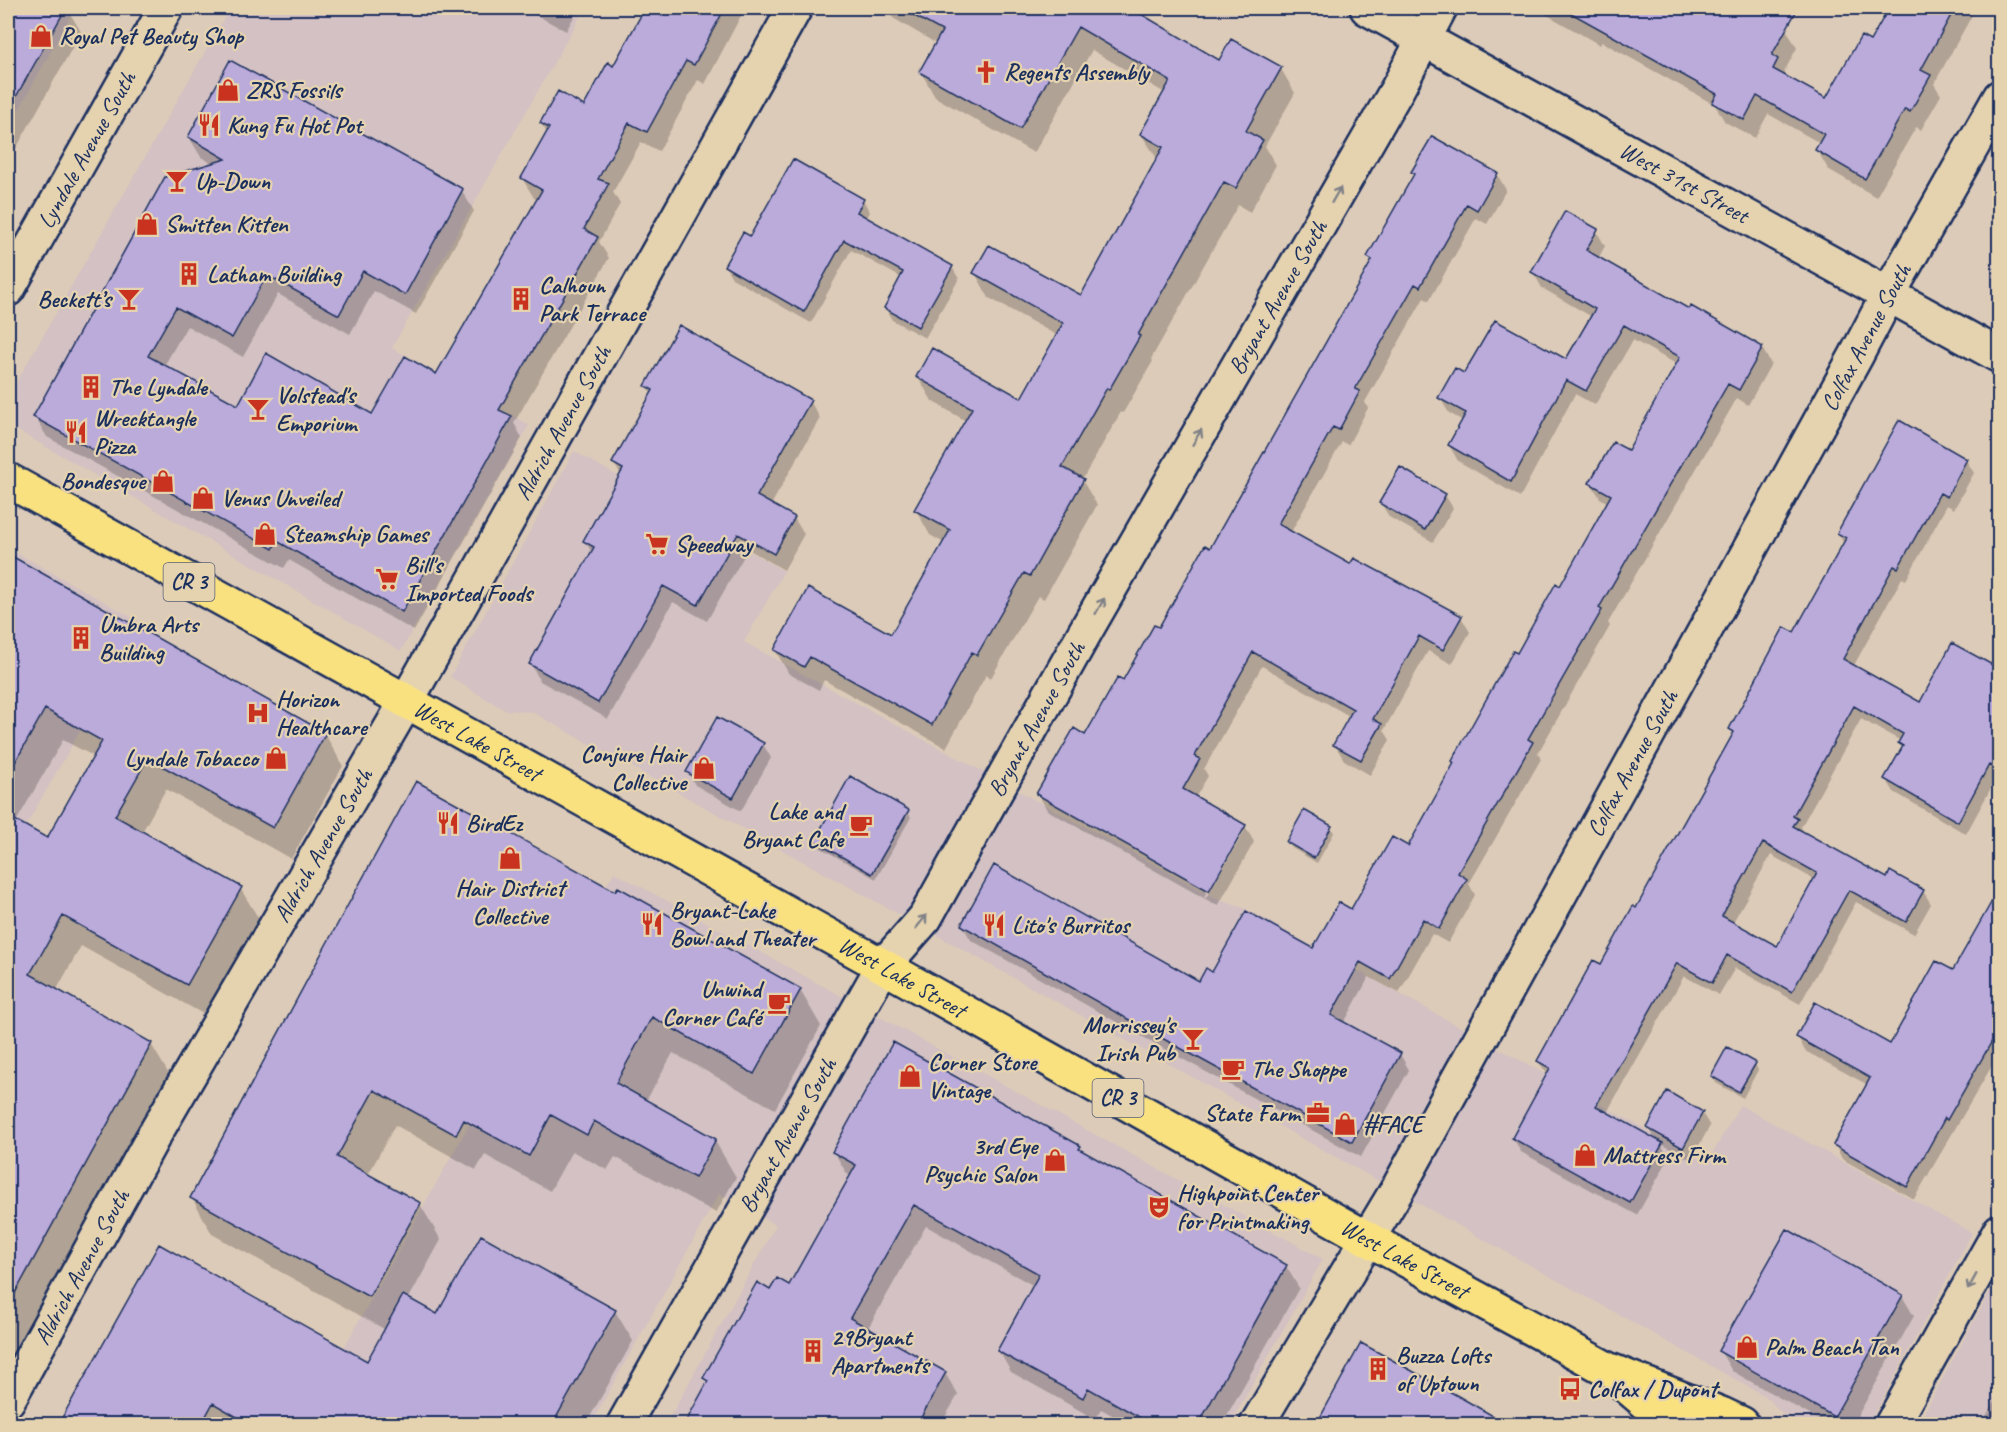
<svg xmlns="http://www.w3.org/2000/svg" width="2007" height="1432" viewBox="0 0 2007 1432" font-family="Caveat,sans-serif">
	<style>
		.built { fill: #d3c1c3 }
		.shadow { fill: #0003; fill-rule: evenodd }
		.building { fill: #bbabdb; stroke: #1b2f5e; stroke-width: 1.5; fill-rule: evenodd }
		.lines { fill: none; stroke-linecap: round; stroke-linejoin: round }
		.minor-casing { stroke: #1b2f5e; stroke-width: 38 }
		.tertiary-casing { stroke: #1b2f5e; stroke-width: 38 }
		.secondary-casing { stroke: #1b2f5e; stroke-width: 38 }
		.primary-casing { stroke: #1b2f5e; stroke-width: 38 }
		.minor { stroke: #e5d3b0; stroke-width: 33 }
		.tertiary { stroke: #e5d3b0; stroke-width: 33 }
		.secondary { stroke: #e5d3b0; stroke-width: 33 }
		.primary { stroke: #fae180; stroke-width: 33 }
		.oneway { stroke: #808187 }
		.labels { text-anchor: middle; dominant-baseline: central; stroke-width: 4.5; stroke-linejoin: round; paint-order: stroke }
		.shield { fill: #e5d3b0; stroke: #586077; stroke-width: 1.5 }
		.shield-label { font-size: 22px; font-weight: bold; fill: #1b2f5e }
		.poi-label { font-size: 24px; font-weight: bold; fill: #1b2f5e; stroke: #e5d3b0; text-anchor: start }
		.street-label { font-size: 24px; fill: #1b2f5e; stroke: #e5d3b0 }
	</style>
	<rect width="100%" height="100%" fill="#ddcbb9"/>
	<filter id="ink" filterUnits="userSpaceOnUse"><feTurbulence type="fractalNoise" baseFrequency=".0167" numOctaves="2"/><feDisplacementMap in="SourceGraphic" scale="12" xChannelSelector="R" yChannelSelector="G"/><feConvolveMatrix kernelMatrix="1 2 1 2 8 2 1 2 1" color-interpolation-filters="sRGB"/></filter>
	<g filter="url(#ink)">
		<!-- built -->
		<path class="built" d="M8 8H75L8 130Z
			M230 8H585L392 348 529 425 401 651 8 425V397Z
			M574 451 784 571 744 642 1220 900 1244 908 1707 1163 1740 1105 1972 1233 1869 1424H1800L1785 1416 1765 1396 960 948 532 712 505 710 450 677Z
			M8 548 142 623 8 857Z
			M614 872 1323 1259 1230 1424H666L776 1225 719 1194 591 1424H301L457 1146Z
			M1999 1275V1424H1918Z"/>
		<!-- shadow -->
		<path class="shadow" d="M8 8H67L81 32 12 156 8 153Z
			M523 8H579L566 31Z
			M647 8H745L705 84 698 80 659 151 641 142 613 192 620 204 599 242 609 258 514 423 522 438 414 631 289 560 284 568 47 437 35 417 213 164 201 157 189 137 462 191 474 211 416 314 374 291 350 334 278 294 243 357 187 326 164 366 239 407 373 416 437 376 538 200 534 198 522 178 547 133 541 123 585 108 614 68Z
			M886 8H1128L1220 62 1231 41 1281 69 1295 93 1265 146 1276 165 1250 212 1238 205 1151 359 1153 361 1123 413 1121 412 1082 480 1097 505 1044 599 1038 596 991 678 986 675 946 748 824 680 819 690 789 674 775 650 892 636 944 543 930 535 916 510 966 421 932 401 918 377 1021 400 1058 336 989 298 975 273 1081 297 1158 160 1141 134 1165 93 1092 50 1034 153 935 97 921 72 937 44 893 18Z
			M1535 8H1747L1786 29 1797 48 1784 72 1788 79 1826 100 1871 43 1891 8H1976L1934 84 1941 95 1921 130 1916 127 1876 197 1828 169 1817 150 1820 143 1768 114 1755 138 1725 122 1715 105 1602 42 1600 45Z
			M1497 174 1506 190 1487 224 1476 218 1429 301 1424 298 1365 402 1368 408 1348 445 1342 442 1291 532 1351 566 1461 617 1470 632 1452 664 1428 651 1384 730 1390 740 1370 775 1344 760 1335 745 1351 717 1262 666 1204 769 1208 776 1195 798 1245 826 1254 842 1218 906 1047 810 1038 794 1086 737 1159 629 1210 550 1372 262 1369 257ZM1240 832H1244L1206 898 1204 897Z
			M863 200 870 212 866 219 952 267 959 279 925 338 892 320 885 308 902 278 851 250 811 323 732 278 725 266 750 238Z
			M1596 230 1605 246 1598 259 1690 312 1691 308 1762 348 1771 364 1748 405 1737 398 1608 623 1610 626 1538 753 1541 759 1469 884 1475 895 1448 943 1432 934 1399 993 1369 977 1344 1023 1400 1054 1409 1070 1361 1157 1159 1046 971 940 962 925 1200 983 1213 974 1313 950 1352 911 1408 848 1517 655 1561 588 1608 503 1600 498 1591 483 1628 452 1678 365 1633 340 1595 405 1575 394 1520 497 1458 461 1449 445 1463 421 1449 413 1440 398 1465 375 1567 361 1592 317 1542 288 1533 272Z
			M647 386 810 401 820 418 771 505 794 518 804 534 784 570 748 549 707 621 673 602 608 719 540 681 531 664 592 553 585 541 621 476 614 463 652 395Z
			M1966 460 1974 473 1954 509 1947 505 1906 580 1902 578 1853 667 1920 704 2000 671V779L1997 777 1966 834 1894 792 1886 779 1903 748 1900 743 1901 741 1861 719 1801 827 1805 834 1887 880 1923 891 1931 904 1914 934 1856 902 1800 1004 1735 968 1719 995 1684 976 1606 1114 1657 1142 1649 1128 1702 1113 1710 1126 1691 1160 1661 1144 1669 1158 1637 1215 1521 1152 1513 1138 1548 1075 1538 1061 1637 910 1734 735 1731 729 1794 634 1844 544 1838 533ZM1771 855 1815 880 1777 948 1733 922Z
			M1445 495 1453 508 1433 542 1389 517 1381 503Z
			M8 556 325 734 343 766 291 859 166 789 142 832 240 888 259 919 205 1015 81 946 56 991 151 1044 170 1076 8 1370ZM63 740 95 757 48 840 16 822Z
			M2000 566V587L1994 577Z
			M763 744 771 758 741 811 695 785 688 772Z
			M907 811 911 817 876 879 819 847 815 841Z
			M1331 827 1334 833 1317 863 1292 848 1288 842Z
			M616 893 800 990 821 1026 775 1109 673 1053 646 1101 715 1141 736 1177 716 1213 615 1157 607 1170 572 1151 550 1191 485 1155 476 1170 395 1125 368 1175 420 1204 441 1240 408 1300 437 1316 615 1311 633 1341 586 1424H59L367 1364 386 1330 212 1234 192 1198Z
			M2000 910V1052L1914 1199 1842 1159 1835 1145 1868 1085 1805 1051 1798 1037 1891 1046 1954 972Z
			M894 1044 1080 1147 1083 1153 1286 1266 1299 1288 1222 1424H1128L1101 1409 1095 1419 1011 1372 999 1351 1034 1286 926 1226 867 1330 945 1373 958 1395 941 1424H686L708 1384 705 1378 771 1292 790 1287 851 1176 847 1174 834 1152Z
			M1755 1064 1758 1070 1743 1098 1716 1083 1713 1076Z
			M1902 1296 1914 1316 1853 1424H1826L1732 1371 1720 1351Z
			M2000 1393V1424H1981Z"/>
		<!-- building -->
		<path class="building" d="M8 8H66L8 111Z
			M645 8H725L694 65 686 61 647 132 629 123 598 179 609 183 584 229 598 237 499 410 512 416 402 612 277 541 273 549 33 417 165 177 226 159 188 137 230 60 463 189 405 295 363 271 339 315 267 275 232 338 176 307 148 356 238 405 266 353 372 414 405 356 436 374 542 190 521 178 549 128 540 123 558 91 584 106 608 62 613 66Z
			M900 8H1131L1219 60 1231 39 1282 67 1246 131 1263 140 1236 188 1224 182 1138 335 1140 336 1109 390 1107 388 1062 467 1084 479 1030 576 1024 573 977 655 972 652 932 725 810 657 804 667 774 650 808 588 891 634 950 530 914 510 972 408 916 377 932 348 1021 398 1063 323 973 273 989 245 1081 295 1163 147 1140 134 1170 81 1078 27 1020 129 919 72 942 31Z
			M1562 8H1798L1772 55 1778 59 1773 69 1826 98 1861 36 1870 41 1889 8H1955L1921 70 1931 75 1910 112 1905 109 1865 179 1815 150 1824 134 1757 96 1744 120 1712 103 1717 94Z
			M1432 136 1498 173 1477 210 1467 204 1420 287 1415 284 1355 389 1360 391 1339 430 1333 427 1278 524 1350 564 1354 558 1462 616 1443 650 1419 636 1373 719 1382 724 1361 760 1333 745 1353 709 1253 652 1195 756 1200 759 1183 789 1246 825 1209 891 1036 794 1074 728 1085 735 1118 677 1123 680 1154 625 1159 627 1205 545 1210 548 1372 260 1367 257 1414 174 1411 172Z
			M793 159 864 199 857 212 953 266 918 327 884 308 903 272 844 240 804 312 724 266 743 232 750 236Z
			M1565 211 1598 229 1586 250 1689 309 1691 306 1763 347 1739 390 1728 384 1599 608 1602 610 1528 739 1533 742 1458 873 1467 879 1439 929 1423 919 1390 979 1360 962 1331 1015 1401 1053 1352 1142 1149 1031 961 925 994 865 1199 981 1206 968 1212 972 1246 911 1313 948 1339 902 1351 909 1392 837 1408 846 1454 763 1452 761 1513 651 1517 653 1556 583 1560 586 1611 495 1589 483 1613 442 1628 450 1680 357 1624 325 1586 391 1566 380 1511 482 1448 445 1466 413 1438 398 1455 368 1464 373 1495 320 1566 359 1595 309 1531 272Z
			M679 325 811 400 757 496 795 517 774 554 738 534 698 605 663 586 598 703 529 664 594 547 583 541 623 469 612 463 653 390 645 386Z
			M1899 420 1967 459 1947 497 1940 493 1898 568 1894 566 1843 659 1920 702 1952 643 2000 669V771L1989 765 1958 822 1884 779 1903 746 1898 743 1903 734 1854 706 1793 816 1798 819 1793 826 1887 878 1890 871 1924 890 1906 922 1849 890 1792 992 1727 955 1712 983 1677 963 1596 1106 1663 1143 1630 1203 1512 1138 1550 1068 1537 1061 1593 960 1601 964 1633 906 1636 908 1734 732 1729 729 1784 627 1794 632 1846 538 1837 533ZM1763 843 1817 873 1777 946 1722 916Z
			M1400 467 1446 494 1425 530 1379 503Z
			M8 554 326 733 273 828 148 758 115 816 242 887 187 985 63 916 30 974 152 1043 8 1306V816L47 838 102 741 45 709 8 775Z
			M717 717 764 743 733 798 686 772Z
			M850 776 909 810 872 874 814 841Z
			M416 781 615 891 618 887 801 989 754 1074 652 1017 616 1083 716 1139 695 1178 594 1121 587 1135 551 1115 529 1156 464 1120 456 1135 374 1090 337 1157 421 1203 369 1297 190 1198 326 945Z
			M1304 810 1332 826 1314 858 1286 842Z
			M2000 887V1027L1947 1120 1945 1118 1907 1187 1833 1145 1870 1078 1796 1037 1815 1002 1890 1044 1936 961 1953 970Z
			M893 1042 1081 1146 1079 1149 1287 1265 1198 1425H1153L1088 1388 1083 1398 997 1351 1039 1274 914 1205 850 1318 946 1372 917 1425H684L708 1381 703 1378 757 1282 770 1290 777 1278 789 1285 856 1165 832 1152Z
			M1727 1047 1756 1063 1739 1092 1711 1076Z
			M1667 1091 1703 1112 1683 1148 1647 1128Z
			M1787 1229 1903 1295 1834 1417 1718 1351Z
			M481 1235 616 1310 552 1425H251L213 1403 201 1425H58L159 1244 367 1361 403 1295 437 1314Z
			M1361 1343 1458 1396 1509 1425H1316Z"/>
		<g class="lines">
			<!-- minor casing -->
			<g class="minor-casing">
				<g id="minor">
					<path id="s1" d="M8 1400 152 1139 406 702 795 8"/>
					<path id="s2" d="M624 1424 883 966 925 918 1089 625 1398 88 1440 8"/>
					<path id="s3" d="M1257 1424 1400 1185 1856 356 1888 295 2000 97"/>
				</g>
			</g>
			<!-- tertiary casing -->
			<g class="tertiary-casing">
				<g id="tertiary">
					<path id="s4" d="M1367 8 2000 356"/>
					<path d="M1892 1424 2000 1231"/>
				</g>
			</g>
			<!-- secondary casing -->
			<g class="secondary-casing">
				<g id="secondary">
					<path id="s5" d="M8 289 166 8"/>
				</g>
			</g>
			<!-- primary casing -->
			<g class="primary-casing">
				<g id="primary">
					<path id="s6" d="M8 480 883 966 1368 1239 1607 1369 1721 1414 1742 1424"/>
					<path d="M1624 1384 1671 1424"/>
				</g>
			</g>
			<!-- minor -->
			<use href="#minor" class="minor"/>
			<!-- tertiary -->
			<use href="#tertiary" class="tertiary"/>
			<!-- secondary -->
			<use href="#secondary" class="secondary"/>
			<!-- primary -->
			<use href="#primary" class="primary"/>
		</g>
		<!-- one-way arrows -->
		<defs><path id="oneway-shaft" d="M-6 0H5M1.5-3L5.5 0L1.5 3" fill="none" stroke-width="1.6" stroke-linecap="round" stroke-linejoin="round" transform="scale(1.5)"/></defs>
		<g class="oneway">
			<use href="#oneway-shaft" transform="translate(1336 195) rotate(-60)"/>
			<use href="#oneway-shaft" transform="translate(1197 437) rotate(-60)"/>
			<use href="#oneway-shaft" transform="translate(1100 606) rotate(-60)"/>
			<use href="#oneway-shaft" transform="translate(921 922) rotate(-51)"/>
			<use href="#oneway-shaft" transform="translate(1972 1282) rotate(119)"/>
		</g>
	</g>
	<!-- icons -->
	<defs>
		<g id="shop-bare" transform="scale(1.8)"><path d="M-5-2.5h2.3a2.7 3.5 0 0 1 5.4 0H5L5.5 6h-11ZM-1.5-2.5h3a1.5 2.3 0 0 0-3 0Z" fill="#c8321e" stroke="#e5d3b0" stroke-width="2.5" paint-order="stroke"/></g>
		<g id="church-bare" transform="scale(1.8)"><path d="M-1.2-6h2.4v3.5h3.3v2.4h-3.3V6h-2.4V-.1h-3.3v-2.4h3.3Z" fill="#c8321e" stroke="#e5d3b0" stroke-width="2.5" paint-order="stroke"/></g>
		<g id="restaurant-bare" transform="scale(1.8)"><path d="M-5-6h1v4h1v-4h1v4h1v-4h1v5L-1.5 .5V6h-2V.5L-5-1ZM5-6V6H3V1.5H1.5Q1.5-4 5-6Z" fill="#c8321e" stroke="#e5d3b0" stroke-width="2.5" paint-order="stroke"/></g>
		<g id="bar-bare" transform="scale(1.8)"><path d="M-6-5H6L.8 .8V4.5H3.5V6h-7V4.5H-.8V.8Z" fill="#c8321e" stroke="#e5d3b0" stroke-width="2.5" paint-order="stroke"/></g>
		<g id="building-bare" transform="scale(1.8)"><path d="M-4-6H4V6H1V3H-1V6H-4ZM-2.5-4.3h1.7v1.8h-1.7ZM.8-4.3h1.7v1.8H.8ZM-2.5-1h1.7V.8h-1.7ZM.8-1h1.7V.8H.8Z" fill="#c8321e" stroke="#e5d3b0" stroke-width="2.5" paint-order="stroke"/></g>
		<g id="supermarket-bare" transform="scale(1.8)"><path d="M-6-5.5h2.5l.6 2H6L4.5 2H-2.5L-4.4-4H-6ZM-1.5 3.2a1.3 1.3 0 1 0 .1 0ZM3 3.2a1.3 1.3 0 1 0 .1 0Z" fill="#c8321e" stroke="#e5d3b0" stroke-width="2.5" paint-order="stroke"/></g>
		<g id="hospital-bare" transform="scale(1.8)"><path d="M-5-5h3v3.5h4V-5h3V5h-3V1.5h-4V5h-3Z" fill="#c8321e" stroke="#e5d3b0" stroke-width="2.5" paint-order="stroke"/></g>
		<g id="cafe-bare" transform="scale(1.8)"><path d="M-5.5-4.5H6V0H3Q3 3.5 0 3.5H-2.5Q-5.5 3.5-5.5 0ZM3-3.2v2h1.7v-2ZM-6 4.5H4V6H-6Z" fill="#c8321e" stroke="#e5d3b0" stroke-width="2.5" paint-order="stroke"/></g>
		<g id="office-bare" transform="scale(1.8)"><path d="M-6-3h4V-5.5h4V-3h4V5H-6ZM-1-4.5V-3h2v-1.5ZM-6 0V1H6V0Z" fill="#c8321e" stroke="#e5d3b0" stroke-width="2.5" paint-order="stroke"/></g>
		<g id="theatre-bare" transform="scale(1.8)"><path d="M-5-5.5Q0-4 5-5.5V0Q5 5 0 6Q-5 5-5 0ZM-3.3-2.5H-1v1.5H-3.3ZM1-2.5H3.3v1.5H1ZM-2.8 1Q0 5.5 2.8 1Z" fill="#c8321e" stroke="#e5d3b0" stroke-width="2.5" paint-order="stroke"/></g>
		<g id="bus-bare" transform="scale(1.8)"><path d="M-5-6H5V4H4V6H2V4H-2V6H-4V4H-5ZM-3.5-4V0h7V-4ZM-3.5 1.2v1.5H-2V1.2ZM2 1.2v1.5H3.5V1.2Z" fill="#c8321e" stroke="#e5d3b0" stroke-width="2.5" paint-order="stroke"/></g>
	</defs>
	<g fill-rule="evenodd">
		<use href="#shop-bare" x="41" y="36"/>
		<use href="#church-bare" x="986" y="72"/>
		<use href="#shop-bare" x="228" y="90"/>
		<use href="#restaurant-bare" x="209" y="125"/>
		<use href="#bar-bare" x="177" y="181"/>
		<use href="#shop-bare" x="147" y="224"/>
		<use href="#building-bare" x="189" y="274"/>
		<use href="#bar-bare" x="129" y="299"/>
		<use href="#building-bare" x="521" y="299"/>
		<use href="#building-bare" x="91" y="387"/>
		<use href="#bar-bare" x="258" y="409"/>
		<use href="#restaurant-bare" x="76" y="432"/>
		<use href="#shop-bare" x="163" y="481"/>
		<use href="#shop-bare" x="203" y="498"/>
		<use href="#shop-bare" x="265" y="534"/>
		<use href="#supermarket-bare" x="657" y="544"/>
		<use href="#supermarket-bare" x="387" y="579"/>
		<use href="#building-bare" x="81" y="638"/>
		<use href="#hospital-bare" x="258" y="713"/>
		<use href="#shop-bare" x="276" y="758"/>
		<use href="#shop-bare" x="704" y="768"/>
		<use href="#restaurant-bare" x="448" y="823"/>
		<use href="#cafe-bare" x="861" y="825"/>
		<use href="#shop-bare" x="510" y="858"/>
		<use href="#restaurant-bare" x="652" y="924"/>
		<use href="#restaurant-bare" x="994" y="925"/>
		<use href="#cafe-bare" x="779" y="1003"/>
		<use href="#bar-bare" x="1193" y="1039"/>
		<use href="#cafe-bare" x="1233" y="1069"/>
		<use href="#shop-bare" x="910" y="1076"/>
		<use href="#office-bare" x="1318" y="1113"/>
		<use href="#shop-bare" x="1345" y="1124"/>
		<use href="#shop-bare" x="1585" y="1155"/>
		<use href="#shop-bare" x="1055" y="1160"/>
		<use href="#theatre-bare" x="1159" y="1207"/>
		<use href="#shop-bare" x="1747" y="1347"/>
		<use href="#building-bare" x="813" y="1351"/>
		<use href="#building-bare" x="1378" y="1369"/>
		<use href="#bus-bare" x="1570" y="1389"/>
	</g>
	<g class="labels">
		<!-- shield labels -->
		<g class="shield">
			<rect x="163.5" y="563" width="51" height="38" rx="4.5"/>
			<rect x="1092.5" y="1079" width="51" height="38" rx="4.5"/>
		</g>
		<g class="shield-label">
			<text x="189" y="582">CR 3</text>
			<text x="1118" y="1098">CR 3</text>
		</g>
		<!-- poi labels -->
		<g class="poi-label">
			<text x="59" y="36">Royal Pet Beauty Shop</text>
			<text x="1004" y="72">Regents Assembly</text>
			<text x="246" y="90">ZRS Fossils</text>
			<text x="227" y="125">Kung Fu Hot Pot</text>
			<text x="195" y="181">Up-Down</text>
			<text x="165" y="224">Smitten Kitten</text>
			<text x="207" y="274">Latham Building</text>
			<text x="539" y="285">Calhoun<tspan x="539" dy="28">Park Terrace</tspan></text>
			<text x="111" y="299" text-anchor="end">Beckett’s</text>
			<text x="109" y="387">The Lyndale</text>
			<text x="276" y="395">Volstead's<tspan x="276" dy="28">Emporium</tspan></text>
			<text x="94" y="418">Wrecktangle<tspan x="94" dy="28">Pizza</tspan></text>
			<text x="145" y="481" text-anchor="end">Bondesque</text>
			<text x="221" y="498">Venus Unveiled</text>
			<text x="283" y="534">Steamship Games</text>
			<text x="675" y="544">Speedway</text>
			<text x="405" y="565">Bill's<tspan x="405" dy="28">Imported Foods</tspan></text>
			<text x="99" y="624">Umbra Arts<tspan x="99" dy="28">Building</tspan></text>
			<text x="276" y="699">Horizon<tspan x="276" dy="28">Healthcare</tspan></text>
			<text x="686" y="754" text-anchor="end">Conjure Hair<tspan x="686" dy="28">Collective</tspan></text>
			<text x="258" y="758" text-anchor="end">Lyndale Tobacco</text>
			<text x="843" y="811" text-anchor="end">Lake and<tspan x="843" dy="28">Bryant Cafe</tspan></text>
			<text x="466" y="823">BirdEz</text>
			<text x="510" y="888" text-anchor="middle">Hair District<tspan x="510" dy="28">Collective</tspan></text>
			<text x="670" y="910">Bryant-Lake<tspan x="670" dy="28">Bowl and Theater</tspan></text>
			<text x="1012" y="925">Lito's Burritos</text>
			<text x="761" y="989" text-anchor="end">Unwind<tspan x="761" dy="28">Corner Café</tspan></text>
			<text x="1175" y="1025" text-anchor="end">Morrissey's<tspan x="1175" dy="28">Irish Pub</tspan></text>
			<text x="928" y="1062">Corner Store<tspan x="928" dy="28">Vintage</tspan></text>
			<text x="1251" y="1069">The Shoppe</text>
			<text x="1300" y="1113" text-anchor="end">State Farm</text>
			<text x="1363" y="1124">#FACE</text>
			<text x="1037" y="1146" text-anchor="end">3rd Eye<tspan x="1037" dy="28">Psychic Salon</tspan></text>
			<text x="1603" y="1155">Mattress Firm</text>
			<text x="1177" y="1193">Highpoint Center<tspan x="1177" dy="28">for Printmaking</tspan></text>
			<text x="831" y="1337">29Bryant<tspan x="831" dy="28">Apartments</tspan></text>
			<text x="1765" y="1347">Palm Beach Tan</text>
			<text x="1396" y="1355">Buzza Lofts<tspan x="1396" dy="28">of Uptown</tspan></text>
			<text x="1588" y="1389">Colfax / Dupont</text>
		</g>
		<!-- street labels -->
		<g class="street-label">
			<text stroke="none"><textPath href="#s5" startOffset="160">Lyndale Avenue South</textPath></text>
			<text stroke="none"><textPath href="#s4" startOffset="362">West 31st Street</textPath></text>
			<text stroke="none"><textPath href="#s2" startOffset="1304">Bryant Avenue South</textPath></text>
			<text stroke="none"><textPath href="#s3" startOffset="1246">Colfax Avenue South</textPath></text>
			<text stroke="none"><textPath href="#s1" startOffset="1124">Aldrich Avenue South</textPath></text>
			<text stroke="none"><textPath href="#s2" startOffset="818">Bryant Avenue South</textPath></text>
			<text stroke="none"><textPath href="#s6" startOffset="537">West Lake Street</textPath></text>
			<text stroke="none"><textPath href="#s3" startOffset="760">Colfax Avenue South</textPath></text>
			<text stroke="none"><textPath href="#s1" startOffset="638">Aldrich Avenue South</textPath></text>
			<text stroke="none"><textPath href="#s6" startOffset="1023">West Lake Street</textPath></text>
			<text stroke="none"><textPath href="#s2" startOffset="332">Bryant Avenue South</textPath></text>
			<text stroke="none"><textPath href="#s6" startOffset="1599">West Lake Street</textPath></text>
			<text stroke="none"><textPath href="#s1" startOffset="152">Aldrich Avenue South</textPath></text>
		</g>
	</g>
	<!-- margin -->
	<rect width="2007" height="1432" fill="none" stroke="#e5d3b0" stroke-width="30"/>
	<rect x="15" y="15" width="1977" height="1402" fill="none" stroke="#1b2f5e" stroke-width="2" filter="url(#ink)"/>
</svg>
